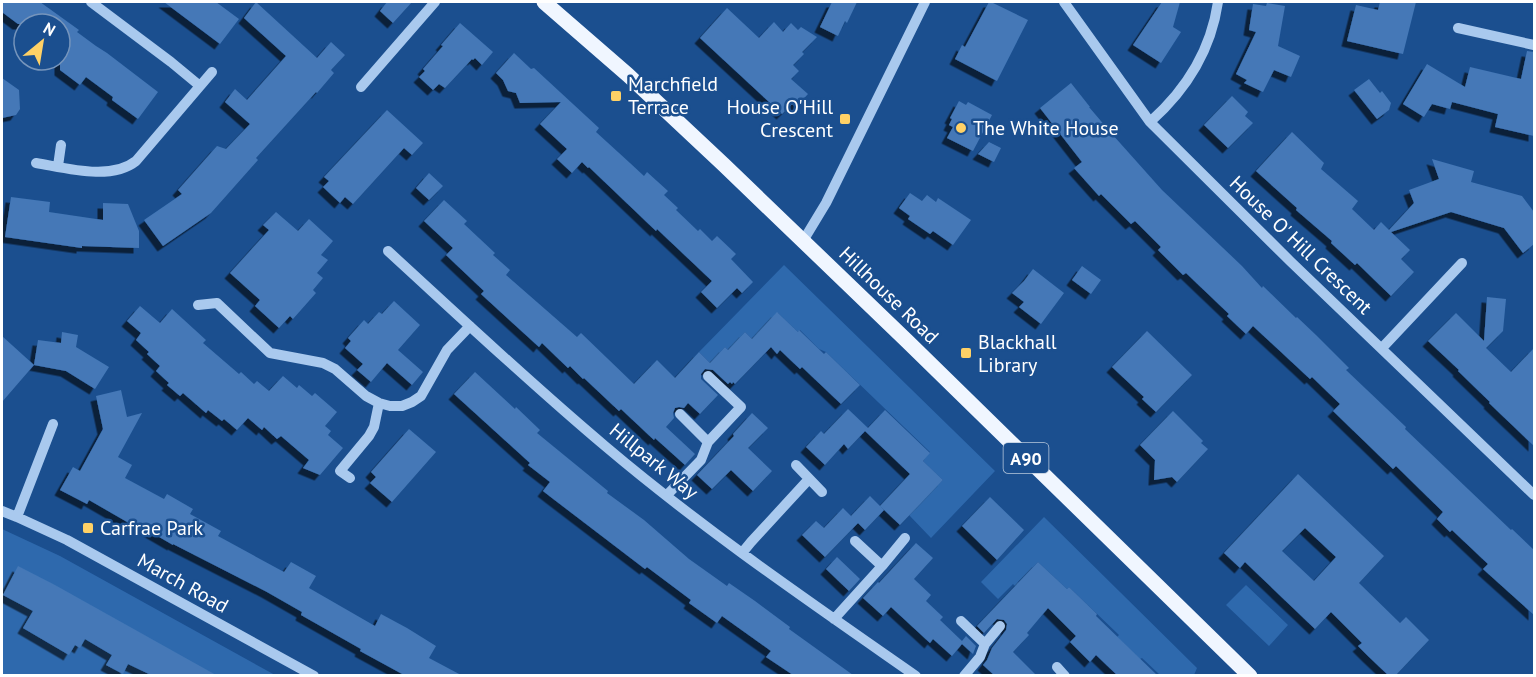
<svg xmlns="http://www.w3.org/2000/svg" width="1536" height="677" viewBox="0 0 1536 677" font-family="'PT Sans',sans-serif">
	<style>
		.green { fill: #2e69ad }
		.building { fill: #4478b7; fill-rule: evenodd; filter: url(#shadow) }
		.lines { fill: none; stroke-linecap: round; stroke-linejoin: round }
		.minor { stroke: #a9c9ee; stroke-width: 10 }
		.major { stroke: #f0f6ff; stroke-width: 15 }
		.poi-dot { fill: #ffd166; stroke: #1b4f8f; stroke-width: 2 }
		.labels { text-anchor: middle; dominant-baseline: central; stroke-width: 5; stroke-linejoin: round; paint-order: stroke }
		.shield { fill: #1b4f8f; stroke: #bbcadd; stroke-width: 1.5 }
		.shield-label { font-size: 18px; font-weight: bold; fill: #fff }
		.poi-label { font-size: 20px; fill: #fff; stroke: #1b4f8f; text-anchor: start }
		.street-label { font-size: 20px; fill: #fff; stroke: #1b4f8f }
	</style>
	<defs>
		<filter id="shadow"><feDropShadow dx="-5.5" dy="5.5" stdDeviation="0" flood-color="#0009"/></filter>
	</defs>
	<rect width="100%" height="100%" fill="#1b4f8f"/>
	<!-- green -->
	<path class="green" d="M784 265 995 471 931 538 909 515 943 480 923 461 930 452 826 352 819 349 800 330 798 332 778 313 752 339 745 332 728 350 725 347 710 363 699 352Z
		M1044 517 1197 668 1194 675H1160L1142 658 1140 659 1117 637 1119 635 1069 587 1067 589 1038 562 1018 582 1019 584 1016 587 1013 584 998 599 981 582Z
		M2 529 60 556 275 675H2Z
		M1246 585 1288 625 1269 646 1226 605Z"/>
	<!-- building -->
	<path class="building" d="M2 2H40L79 30 77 32 96 46 107 53 158 92 138 119 112 100 113 97 86 77 80 85 60 70V24H18L2 12Z
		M164 2H216L239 19 220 44Z
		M256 2 317 58 331 42 345 55 331 70 334 73 317 93 316 92 256 158 258 160 211 213 163 246 144 220 182 194 178 190 217 146 226 149 250 124 225 102 235 89 247 100 286 56 244 18Z
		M387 2H412L393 23 380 11Z
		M832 2H857L847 23 845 21 838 36 820 27Z
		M989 2H991L1028 20 997 81 955 59 962 45 965 47Z
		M1162 2H1180L1173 27 1181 32 1161 63 1133 45Z
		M1380 2H1416L1403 54 1347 41 1356 5 1378 10Z
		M1267 3 1285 6 1278 46 1300 56 1291 77 1274 70 1263 92 1244 83 1247 80 1236 74 1256 32 1249 30 1253 4 1266 6Z
		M727 8 759 38 774 22 783 32 791 23 798 30 801 27 817 37 802 52 804 54 793 65 799 71 791 79 808 94 796 107 792 104 782 114 700 38Z
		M460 23 493 52 482 65 475 58 473 60 472 59 445 88 439 84 433 90 419 77 425 71 423 69 443 46 441 45Z
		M1527 51 1534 52V136L1495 127 1498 114 1452 102 1450 109 1432 104 1424 117 1403 104 1427 64 1465 87 1470 67 1521 79Z
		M514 53 531 69 534 68 599 128 596 132 630 163 644 176 647 172 668 191 664 195 678 208 676 210 698 231 700 229 712 241 717 236 736 254 731 259 753 282 742 293 737 288 717 308 701 292 712 281 657 229 656 231 589 167 588 168 582 162 572 173 557 159 567 149 540 124 561 102 520 103 516 93 508 91 503 80 496 73Z
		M2 78 19 90 20 109 16 115 2 118Z
		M1369 79 1380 93 1382 91 1391 103 1389 110 1377 119 1354 90Z
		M1071 83 1090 107H1089L1112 134 1162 190 1242 266 1262 288 1263 286 1296 318 1297 317 1316 335 1349 368 1346 370 1406 427 1405 429 1511 530 1512 529 1534 550V615L1483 569 1488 564 1452 530 1450 532 1437 519 1443 512 1396 466 1393 469 1333 411 1340 404 1312 377 1310 379 1253 326 1246 334 1227 316 1229 314 1186 273 1183 275 1158 250 1161 247 1135 221 1131 224 1101 194 1099 196 1074 168 1082 162 1040 108Z
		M1232 96 1248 112 1245 116 1253 123 1228 148 1204 125Z
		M959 101 966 105 968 102 992 115 973 151 947 138 953 127 949 125 952 119 950 118Z
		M387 110 423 143 412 155 404 148 353 204 345 197 340 203 323 187 329 181 324 177Z
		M1292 132 1324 163 1321 169 1358 201 1352 209 1374 230 1381 222 1389 230 1414 203 1409 190 1439 179 1432 159 1474 171 1471 182 1522 196 1534 212V244L1523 253 1504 228 1451 212 1391 232 1410 250 1401 259 1414 272 1391 296 1357 263 1355 265 1331 243 1332 241 1296 210 1297 208 1256 171Z
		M989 142 1001 148 994 162 978 154Z
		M429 173 443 186 429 200 416 188Z
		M910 193 922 201 927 195 936 202 938 198 971 220 953 245 933 231 930 234 908 219 910 216 899 208Z
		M11 197 50 202 49 212 103 220V203L128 204 139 231V248L82 246V248L5 237Z
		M444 200 467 221 464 224 495 253 493 255 510 270 506 275 577 337 581 333 634 384 657 360 675 378 699 352 710 363 725 347 728 350 745 332 752 339 777 312 798 332 799 330 824 354 826 352 860 385 841 404 802 367 800 369 780 350 777 354 771 347 735 384 733 382 732 384 730 382 728 384 713 370 705 369 701 374V379L718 395 700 414 688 403 684 408 679 407 675 408 673 413 674 418 666 427 695 454 685 465 655 438 654 440 621 409 619 411 584 378 583 379 570 366 568 368 542 343 539 347 481 294 484 291 446 255 453 248 424 221Z
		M276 212 298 231 309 219 333 241 321 255 328 260 317 273 323 278 313 290 316 293 293 319 290 316 279 328 255 306 260 300 230 273 269 230 263 225Z
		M1082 266 1101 280 1091 294 1072 280Z
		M1033 269 1064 293 1041 324 1019 307 1024 302 1012 293 1024 281Z
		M1487 297 1506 299 1503 331 1486 348 1511 372 1534 348V446L1489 403 1490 402 1458 371 1459 370 1428 341 1456 313 1484 341Z
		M394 301 420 325 398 350 423 372 412 385 387 363 371 382 357 370 363 364 345 348 351 341 348 338 364 320 368 324 379 312 382 314Z
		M140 306 160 323 172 309 206 340 203 343 239 374 241 372 254 384 257 381 269 391 283 376 297 388 299 385 312 396 315 393 337 412 325 426 331 431 328 435 343 448 320 475 303 468 309 460 281 436 277 439 264 427 262 430 248 418 237 430 224 419 222 421 208 410 206 413 183 393 180 396 167 385 169 383 156 371 160 366 147 354 149 352 136 340 141 333 127 321Z
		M1147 331 1192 375 1156 412 1142 399 1144 397 1112 367Z
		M62 332 78 335 76 347 109 367 95 389 66 371 34 365 2 402V336L34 365 38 340 61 343Z
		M475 372 515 409 516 407 540 430 537 433 608 491 607 493 644 520 689 559 727 586 729 583 755 601 790 627 789 629 853 675H793L766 657 771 651 722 616 717 623 689 603 691 600 647 567 645 569 552 498 543 491 550 482 528 465 530 463 454 394Z
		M121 390 127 417 142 413 118 457 132 465 125 478 164 499 167 494 193 509 190 514 221 531 218 536 284 572 291 562 316 576 309 588 375 626 381 614 407 628 436 646 429 658 461 675H404L360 651 361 649 301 615 302 612 267 592 173 544V545L142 527 141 530 89 500 87 504 60 490 73 467 80 471 103 429 96 396Z
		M848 409 868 428 885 410 930 453 923 461 943 480 900 525 880 506 910 474 865 431 848 449 844 444 825 465 806 447 821 431 824 434Z
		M1173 411 1203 441 1201 443 1208 449 1177 482 1172 477 1154 480 1155 460 1140 445Z
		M752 413 768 428 748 448 772 471 753 491 731 470 712 489 697 475 734 436 733 434Z
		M409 429 436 452 392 502 370 483 376 477 371 472Z
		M1298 474 1384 556 1359 583 1400 623 1406 617 1429 640 1396 675H1388L1369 657 1358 646 1362 643 1331 612 1315 629 1245 562 1240 568 1224 553ZM1305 528 1336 557 1314 581 1282 551Z
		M870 496 884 510 865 530 851 516Z
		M990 497 1024 530 997 560 962 526Z
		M843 508 858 523 825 557 802 535 816 521 824 528Z
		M916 543 933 558 914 579 931 595 926 601 943 617 940 620 962 641 966 636 976 646 973 654 962 644 952 656 933 639 930 643 891 607 883 616 863 598 878 582 879 583Z
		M837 557 860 579 849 591 826 569Z
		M1038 562 1067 589 1069 587 1097 614 1096 616 1157 675H1117L1096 655 1090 662 1070 642 1076 636 1048 608 1027 633 1029 635 1013 652 1036 675H994L983 665 987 660 992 648 1006 630 1007 624 1004 620 997 619 984 633 977 626Z
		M18 566 55 585 216 675H151L128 664 123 674 106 665 112 655 85 639 80 648 75 645 69 655 23 628 33 611 3 595Z"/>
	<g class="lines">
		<!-- minor -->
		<path class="minor" d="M91 2 171 62 200 86
			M1064 2 1150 122 1290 261 1534 495
			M1458 28 1534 45
			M361 87 435 2
			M1150 122C1186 90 1211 50 1218 2
			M36 163C66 168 111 181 136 161L212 72
			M58 166 61 145
			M803 241 826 203 925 2
			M388 251C459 316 530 383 605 446 703 529 810 602 916 676
			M198 305 217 303 270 353 323 363 335 369 366 396 379 403 390 406H402L412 402 421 396 447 350 470 326
			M1382 348 1462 263
			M680 414 708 442
			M796 465 822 492
			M350 478 340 471 369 436 374 427 379 403
			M667 495 701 460 708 442 741 407 708 376
			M2 511 17 517 67 540 314 676
			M17 517 53 424
			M742 553 751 542 809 479
			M882 566 905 538
			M834 619 882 566 855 541
			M961 621 985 644
			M1057 667 1065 676
			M964 676 980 657 985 644 1000 626"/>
		<!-- major -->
		<path class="major" d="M544 2 628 75 724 165 907 341 1250 676"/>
	</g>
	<!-- markers -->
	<g class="poi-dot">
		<rect x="610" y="90" width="12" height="12" rx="3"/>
		<rect x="839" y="113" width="12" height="12" rx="3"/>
		<circle cx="961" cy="128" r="6"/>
		<rect x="960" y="347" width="12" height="12" rx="3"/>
		<rect x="82" y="522" width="12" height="12" rx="3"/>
	</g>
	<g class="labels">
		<!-- shield labels -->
		<rect class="shield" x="1003.5" y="443" width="45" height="30" rx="4.5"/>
		<g class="shield-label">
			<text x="1026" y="458">A90</text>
		</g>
		<!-- poi labels -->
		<g class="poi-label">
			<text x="628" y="84">Marchfield<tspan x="628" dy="23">Terrace</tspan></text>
			<text x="833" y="107" text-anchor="end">House O'Hill<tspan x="833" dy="23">Crescent</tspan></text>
			<text x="973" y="128">The White House</text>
			<text x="978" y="342">Blackhall<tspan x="978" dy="23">Library</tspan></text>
			<text x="100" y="528">Carfrae Park</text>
		</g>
		<!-- street labels -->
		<g class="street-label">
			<text transform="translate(1301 245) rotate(44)">House O' Hill Crescent</text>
			<text transform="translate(889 295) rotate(44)">Hillhouse Road</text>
			<text transform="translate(654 461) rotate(39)">Hillpark Way</text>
			<text transform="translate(183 583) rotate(29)">March Road</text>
		</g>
	</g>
	<!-- border -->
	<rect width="1536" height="677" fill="none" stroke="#ffffff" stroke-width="6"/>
	<!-- north arrow -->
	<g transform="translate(42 42) rotate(30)"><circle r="28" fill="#1b4f8f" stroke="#7695bc" stroke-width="1.5"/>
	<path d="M0-4.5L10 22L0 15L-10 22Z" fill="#ffd166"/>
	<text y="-9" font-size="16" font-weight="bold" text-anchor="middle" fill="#ffffff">N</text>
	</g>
</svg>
